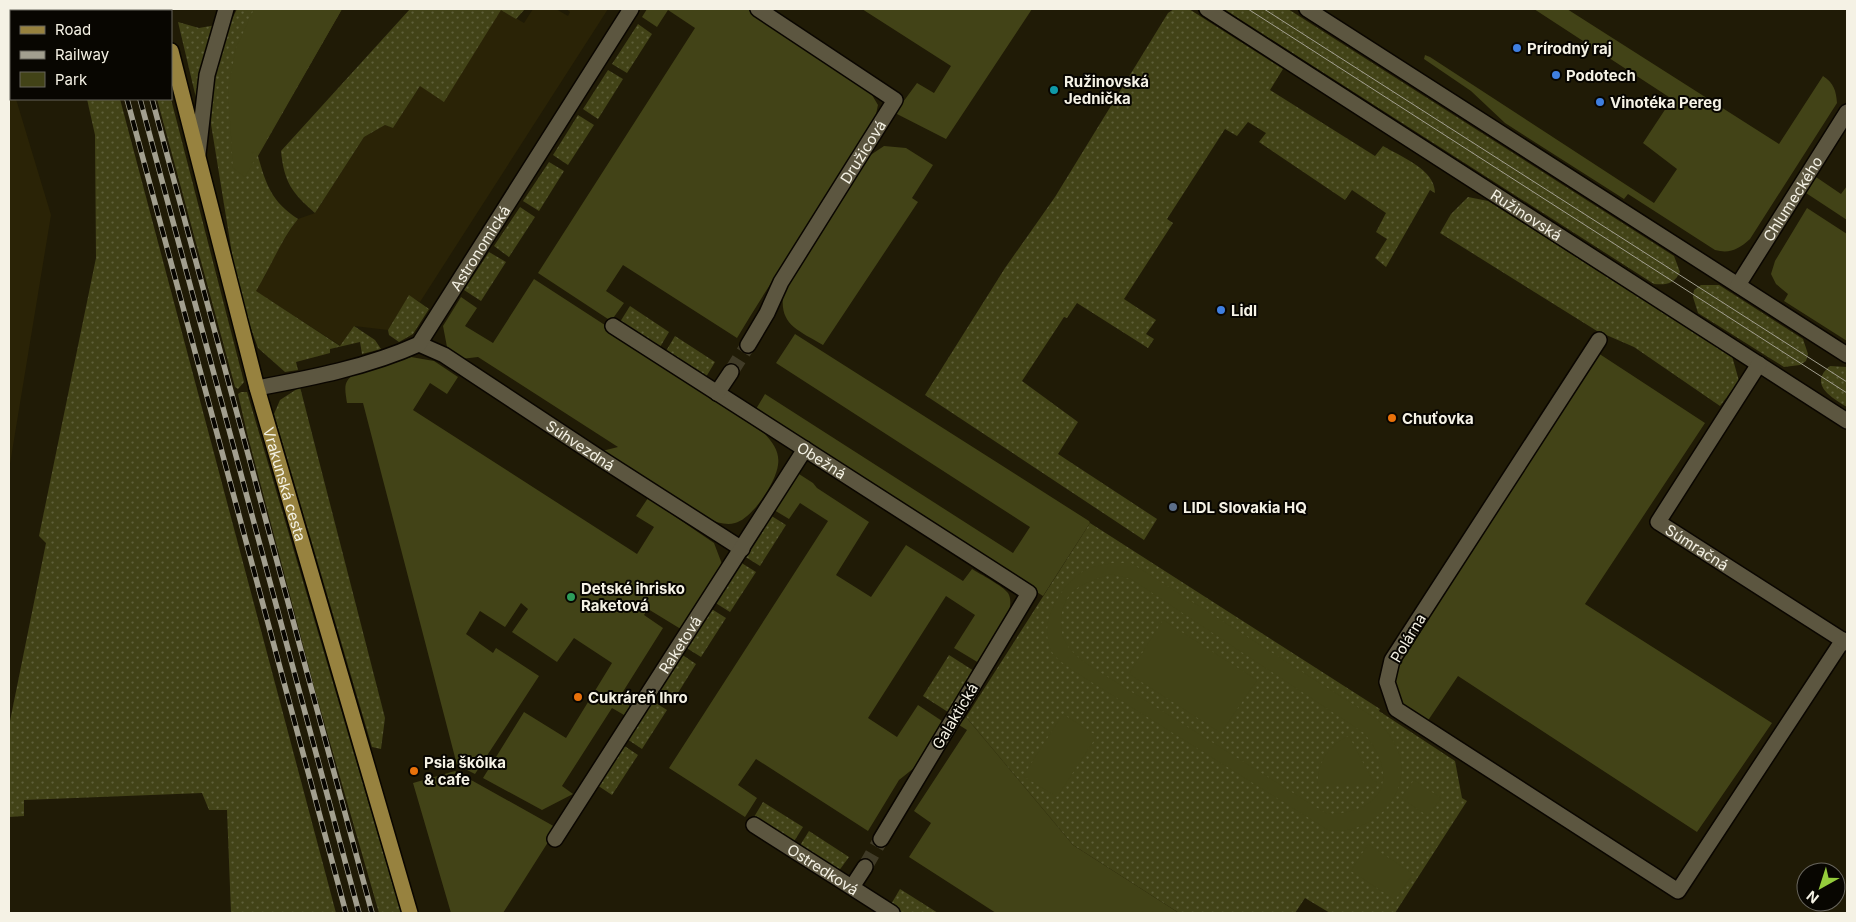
<svg xmlns="http://www.w3.org/2000/svg" width="1856" height="922" viewBox="0 0 1856 922" font-family="Inter,sans-serif">
	<style>
		.built { fill: #2a2306 }
		.grass { fill: url(#grass-dots) }
		.green { fill: #424317; fill-rule: evenodd }
		.lines { fill: none; stroke-linecap: round; stroke-linejoin: round }
		.minor-tunnel { stroke: #403b27; stroke-width: 15; stroke-dasharray: 15 8; stroke-linecap: butt }
		.minor-casing { stroke: #0a0600; stroke-width: 18 }
		.major-casing { stroke: #0a0600; stroke-width: 18 }
		.minor { stroke: #5c5640; stroke-width: 15 }
		.major { stroke: #97823f; stroke-width: 15 }
		.tram { stroke: #a29f8f; stroke-width: 1 }
		.rail-casing { stroke: #a29f8f; stroke-width: 5.5 }
		.rail { stroke: #080601; stroke-width: 4; stroke-dasharray: 11; stroke-linecap: butt }
		.shop-dot { fill: #3f7fe0; stroke: #080601; stroke-width: 2 }
		.culture-dot { fill: #0f9aa8; stroke: #080601; stroke-width: 2 }
		.food-dot { fill: #e8710a; stroke: #080601; stroke-width: 2 }
		.service-dot { fill: #5c6f8a; stroke: #080601; stroke-width: 2 }
		.leisure-dot { fill: #2e9e5b; stroke: #080601; stroke-width: 2 }
		.labels { text-anchor: middle; dominant-baseline: central; stroke-width: 4; stroke-linejoin: round; paint-order: stroke }
		.poi-label { font-size: 15px; font-weight: bold; fill: #f5f2e5; stroke: #080601; text-anchor: start }
		.street-label { font-size: 15px; fill: #f5f2e5; stroke: #080601 }
	</style>
	<defs>
		<pattern id="grass-dots" width="8" height="8" patternUnits="userSpaceOnUse" patternTransform="scale(1.25)"><rect width="8" height="8" fill="#424317"/><path d="M2 2h.1M6 6h.1" fill="none" stroke="#5e5f39" stroke-width="1.8" stroke-linecap="round"/></pattern>
	</defs>
	<rect width="100%" height="100%" fill="#201b06"/>
	<!-- built -->
	<path class="built" d="M501 9 524 23 533 9H556L568 16 570 12 566 9H608L420 302 409 296 388 330 354 326 341 346 255 291 265 276 273 257 292 227 298 219 315 213 364 137 385 125 393 128 420 86Z
		M9 75 11 99H16L51 215 9 470Z"/>
	<!-- grass -->
	<path class="grass" d="M9 9H76L77 11H11V75L9 76Z
		M237 9H342L258 156C266 185 272 202 298 219 280 241 271 267 256 291L340 346 354 326 375 340 381 349 362 354 360 342 330 349V353L296 362 298 370 285 372 258 348 250 326 234 266 211 124 213 73 222 39Z
		M410 9H525L516 19 501 10 444 102 420 86 393 128 385 125 364 137 315 213C292 193 284 182 281 151Z
		M1174 9H1189L1283 69 1270 90 1375 156 1383 146C1401 157 1435 169 1435 193L1430 190 1386 267 1375 258 1387 239 1376 232 1386 213 1352 190 1345 200 1259 142 1266 133 1248 122 1237 136 1225 129 1167 219 1173 223 1124 299 1156 320 1146 334 1154 339 1148 348 1077 303 1067 318 1064 317 1022 381 1078 422 1058 454 1157 519 1144 540 925 395 1005 268 1055 197 1168 13Z
		M1224 9H1288L1674 256 1680 272C1674 284 1667 285 1654 284Z
		M178 22 199 28 216 25 196 98Z
		M638 24 652 34 627 73 612 64Z
		M608 70 623 79 598 119 583 109Z
		M87 99H120L336 913H231L227 810H209L202 793 24 800V816L9 817V726L46 543 39 536 96 258 95 135Z
		M157 99H171L244 382 238 389 235 387Z
		M578 115 594 125 568 165 553 155Z
		M549 162 564 171 539 211 523 201Z
		M1468 197 1488 201 1732 356 1739 381 1720 406 1634 347 1597 331 1440 233 1451 214Z
		M520 207 535 217 509 257 494 246Z
		M489 252 506 262 481 301 464 290Z
		M1701 285H1719L1803 339 1808 354 1806 361 1800 365 1784 367 1698 313 1693 297 1694 290Z
		M409 295 429 309 413 334 399 342 389 335 388 330Z
		M630 306 669 332 660 347 620 322Z
		M675 336 715 362 706 377 666 351Z
		M1830 366 1847 367V407C1831 397 1808 384 1830 366Z
		M300 387 385 718 381 749 372 747 274 414 280 400Z
		M241 392H247L401 913H379L316 694 247 433 238 394Z
		M770 515 786 525 760 566 744 556Z
		M1090 523 1380 709 1379 711 1455 761 1462 798 1467 801 1395 913H1330L1305 898 1295 913H1179L1073 845 966 717Z
		M740 562 756 572 730 612 714 602Z
		M710 608 726 618 701 657 685 647Z
		M681 654 696 664 671 704 656 694Z
		M949 655 974 671 948 712 923 696Z
		M651 700 667 710 642 749 627 739Z
		M623 745 638 755 612 795 597 785Z
		M763 802 803 827 793 843 754 817Z
		M809 831 849 857 838 872 799 847Z
		M900 889 938 913H902L890 906Z"/>
	<!-- green -->
	<path class="green" d="M254 9H342L245 177 233 168 228 89 236 48Z
		M647 9H750L866 85 878 105 873 128C828 198 780 266 737 338L623 265 606 291 624 303 611 321 538 273 695 28 668 10 657 27 642 17Z
		M862 9H1032L946 139 895 113 917 83 934 93 951 66Z
		M1534 9H1567L1779 144 1823 76C1834 83 1836 91 1837 103L1750 239C1739 249 1730 254 1715 250L1628 194 1624 199 1505 123 1471 91 1424 59 1425 55 1430 57 1654 203 1677 169 1643 143 1672 99Z
		M884 146 906 148 933 165 912 198 918 202 823 345C794 328 776 323 785 285L866 158Z
		M1816 177 1841 194 1847 186V220L1806 193Z
		M1807 208 1847 234V341L1784 301 1788 294 1776 284 1771 274 1775 261Z
		M534 279 685 377 693 386 765 434C773 443 780 452 778 465 776 482 752 519 735 523 726 526 717 522 708 519L602 451 618 447 478 357 461 359 447 347 443 326 461 297 477 308 465 326 493 343Z
		M795 334 1089 521 1090 523 1043 596 756 409 765 394 1013 553 1030 527 776 363Z
		M1598 353 1705 423 1585 604 1772 723 1697 832 1458 676 1427 722C1402 707 1387 701 1396 668Z
		M411 357 434 361 458 377 447 394 430 383 413 410 637 554 654 527 636 516 648 498 714 543 722 564 715 582 684 631 648 609 644 615 663 628 619 698 630 706 624 715 612 708 562 786 573 794 542 810 483 778 524 712 566 738 612 663 574 638 557 662 512 632 528 609 521 603 505 627 480 611 466 634 493 653 496 648 539 676 475 774 457 765 363 403H347C345 389 342 380 357 373Z
		M799 474 813 483 817 488 869 522 836 575 871 597 906 545 963 581 972 569C980 574 1003 586 1008 593 1019 611 988 649 979 663L954 648 975 615 946 596 868 718 897 737 918 705 942 721 914 768 899 780 868 831 756 759 738 785 757 798 745 817 669 768 828 521 800 503 789 519 774 510 789 484Z
		M1113 563H1131L1378 720C1387 732 1396 742 1400 757 1408 790 1383 821 1352 829 1345 831 1336 830 1328 830L1072 670C1066 665 1056 659 1052 652 1036 624 1062 582 1087 569 1094 566 1105 565 1113 563ZM1110 574 1131 579 1364 733C1400 777 1384 813 1327 814L1087 664C1082 660 1076 656 1072 651 1057 637 1058 608 1071 593 1081 583 1098 579 1110 574Z
		M1163 620 1257 680 1221 733 1129 674Z
		M1063 714 1097 736 1057 797 1023 776Z
		M966 717 1073 845 1179 913H996L909 857 931 823 914 811 967 730 959 725Z
		M1349 736 1373 781 1377 782 1376 787 1373 788 1370 785H1318C1316 764 1330 743 1349 736Z
		M455 771 557 828 503 913H451L413 783Z
		M1414 780 1441 798 1428 816 1401 798Z
		M1368 844 1413 874 1395 900 1351 871Z"/>
	<g class="lines">
		<!-- minor-tunnel -->
		<path class="minor-tunnel" d="M731 372 748 345
			M865 867 881 839"/>
		<!-- minor casing -->
		<g class="minor-casing">
			<g id="minor">
				<path id="s1" d="M1207 9 1847 421"/>
				<path d="M1307 9 1847 355"/>
				<path d="M198 154 207 75 226 9"/>
				<path id="s2" d="M1738 285 1847 112"/>
				<path id="s3" d="M613 326 1029 593 881 839"/>
				<path d="M1599 340 1392 660 1387 682 1396 709 1678 891 1843 640"/>
				<path id="s4" d="M419 344 444 355 603 460 742 549"/>
				<path id="s5" d="M748 345 767 313 781 282 895 100 758 9"/>
				<path id="s6" d="M1759 364 1658 522 1847 643"/>
				<path id="s7" d="M257 388C311 378 368 367 419 344L631 9"/>
				<path d="M717 393 731 372"/>
				<path id="s8" d="M754 825 892 913"/>
				<path id="s9" d="M555 839 805 449"/>
				<path d="M852 887 865 867"/>
			</g>
		</g>
		<!-- major casing -->
		<g class="major-casing">
			<g id="major">
				<path d="M161 9V11"/>
				<path id="s10" d="M171 51 257 388 410 913"/>
			</g>
		</g>
		<!-- minor -->
		<use href="#minor" class="minor"/>
		<!-- major -->
		<use href="#major" class="major"/>
		<!-- tram -->
		<path class="tram" d="M1248 9 1847 393
			M1264 9 1847 382"/>
		<!-- rail casing -->
		<g class="rail-casing">
			<path id="rail" d="M102 9 103 11
				M116 9 117 11
				M128 9 129 11
				M127 99 346 913
				M140 99 359 913
				M152 99 372 913"/>
		</g>
		<!-- rail -->
		<use href="#rail" class="rail"/>
	</g>
	<!-- markers -->
	<g class="shop-dot">
		<circle cx="1517" cy="48" r="5"/>
		<circle cx="1556" cy="75" r="5"/>
		<circle cx="1600" cy="102" r="5"/>
		<circle cx="1221" cy="310" r="5"/>
	</g>
	<circle class="culture-dot" cx="1054" cy="90" r="5"/>
	<g class="food-dot">
		<circle cx="1392" cy="418" r="5"/>
		<circle cx="578" cy="697" r="5"/>
		<circle cx="414" cy="771" r="5"/>
	</g>
	<circle class="service-dot" cx="1173" cy="507" r="5"/>
	<circle class="leisure-dot" cx="571" cy="597" r="5"/>
	<g class="labels">
		<!-- poi labels -->
		<g class="poi-label">
			<text x="1527" y="48">Prírodný raj</text>
			<text x="1566" y="75">Podotech</text>
			<text x="1064" y="81">Ružinovská<tspan x="1064" dy="17">Jednička</tspan></text>
			<text x="1610" y="102">Vinotéka Pereg</text>
			<text x="1231" y="310">Lidl</text>
			<text x="1402" y="418">Chuťovka</text>
			<text x="1183" y="507">LIDL Slovakia HQ</text>
			<text x="581" y="588">Detské ihrisko<tspan x="581" dy="17">Raketová</tspan></text>
			<text x="588" y="697">Cukráreň Ihro</text>
			<text x="424" y="762">Psia škôlka<tspan x="424" dy="17">&amp; cafe</tspan></text>
		</g>
		<!-- street labels -->
		<g class="street-label">
			<text stroke="none"><textPath href="#s5" startOffset="225">Družicová</textPath></text>
			<text stroke="none"><textPath href="#s2" startOffset="102">Chlumeckého</textPath></text>
			<text stroke="none"><textPath href="#s1" startOffset="380">Ružinovská</textPath></text>
			<text stroke="none"><textPath href="#s7" startOffset="282">Astronomická</textPath></text>
			<text stroke="none"><textPath href="#s4" startOffset="191">Súhvezdná</textPath></text>
			<text stroke="none"><textPath href="#s3" startOffset="248">Obežná</textPath></text>
			<text stroke="none"><textPath href="#s10" startOffset="448">Vrakunská cesta</textPath></text>
			<text stroke="none"><textPath href="#s6" startOffset="234">Súmračná</textPath></text>
			<text transform="translate(1408 638) rotate(-59)">Polárna</text>
			<text stroke="none"><textPath href="#s9" startOffset="231">Raketová</textPath></text>
			<text transform="translate(955 716) rotate(-59)">Galaktická</text>
			<text stroke="none"><textPath href="#s8" startOffset="82">Ostredková</textPath></text>
		</g>
	</g>
	<!-- border -->
	<rect width="1856" height="922" fill="none" stroke="#f5f2e5" stroke-width="20"/>
	<!-- legend -->
	<rect x="10" y="10" width="162" height="90" fill="#080601" stroke="#67645c"/>
	<rect x="20" y="26" width="25" height="8" fill="#97823f" stroke="#67645c"/>
	<text x="55" y="35" font-size="15" fill="#f5f2e5">Road</text>
	<rect x="20" y="51" width="25" height="8" fill="#a29f8f" stroke="#67645c"/>
	<text x="55" y="60" font-size="15" fill="#f5f2e5">Railway</text>
	<rect x="20" y="72" width="25" height="15" fill="#424317" stroke="#67645c"/>
	<text x="55" y="85" font-size="15" fill="#f5f2e5">Park</text>
	<!-- north arrow -->
	<g transform="translate(1821 887) rotate(219)"><circle r="24" fill="#080601" stroke="#67645c"/>
	<path d="M0-4L9 19L0 12L-9 19Z" fill="#94cc3c"/>
	<text y="-8" font-size="14" font-weight="bold" text-anchor="middle" fill="#f5f2e5">N</text>
	</g>
</svg>
